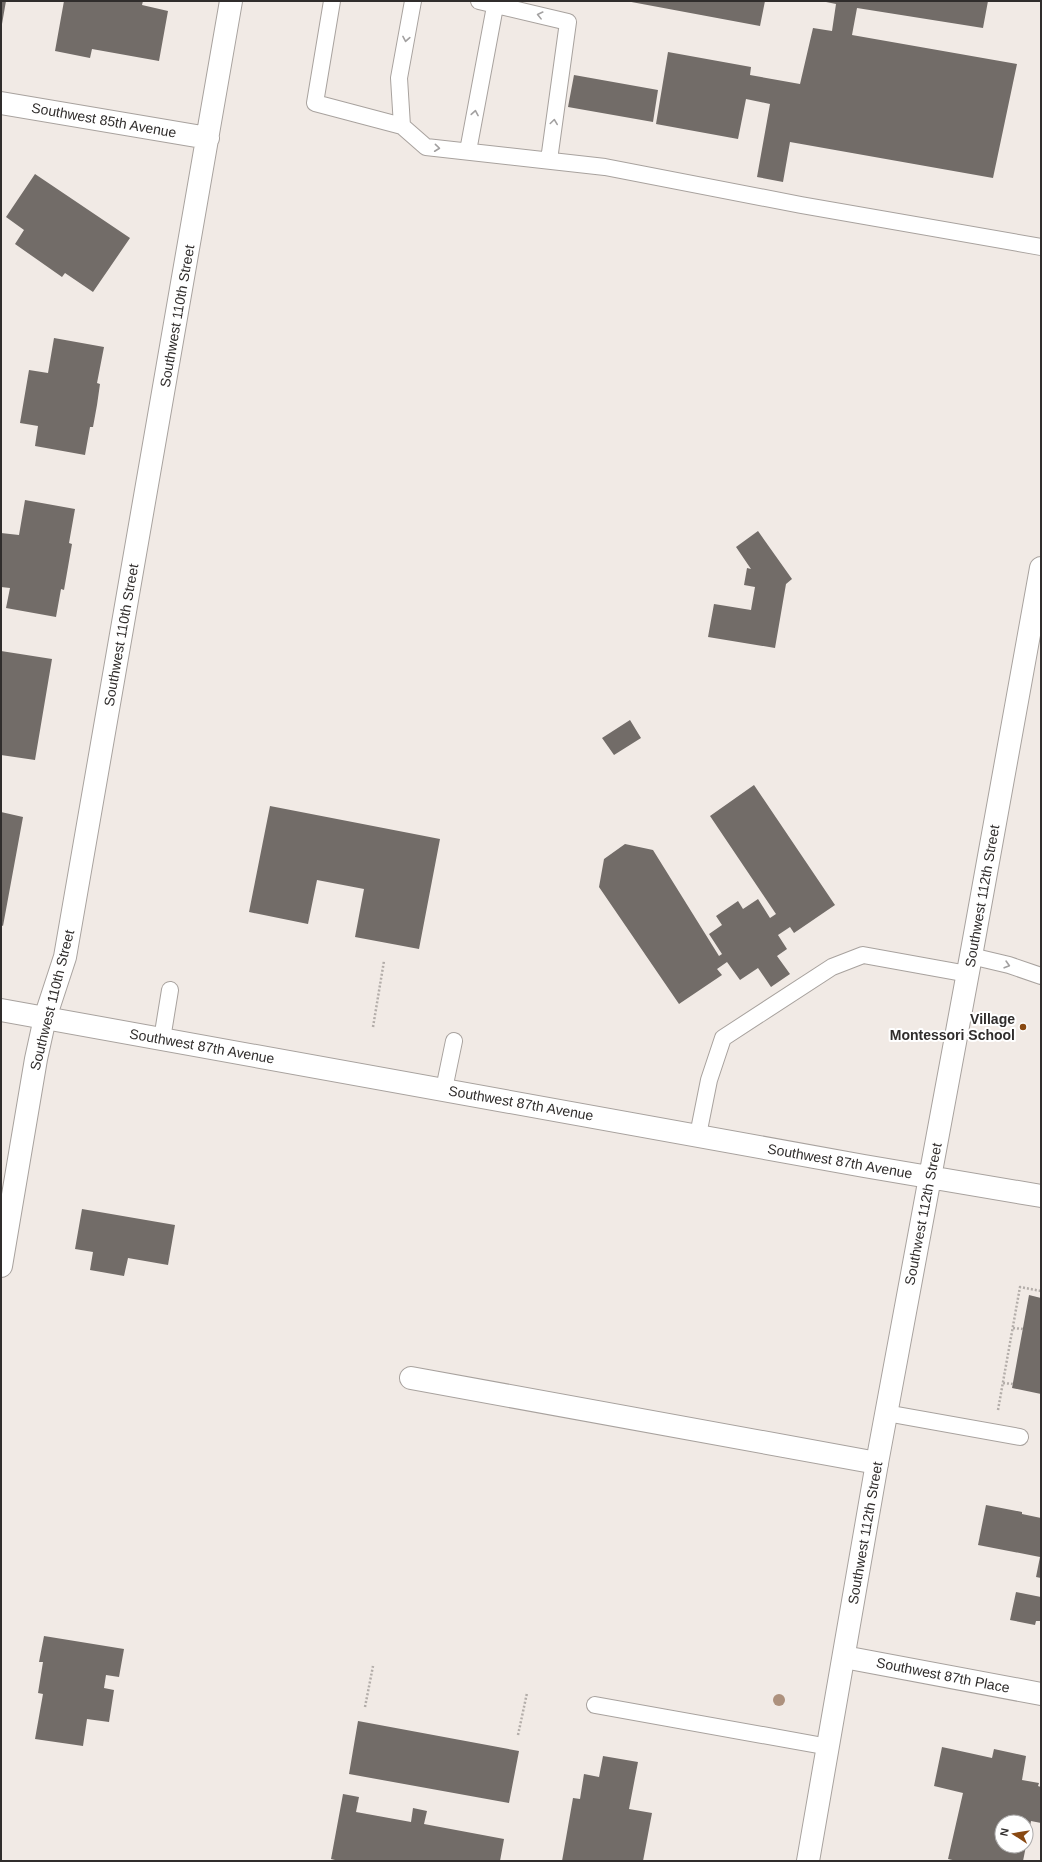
<svg xmlns="http://www.w3.org/2000/svg" width="1042" height="1862" viewBox="0 0 1042 1862" font-family="Arial,sans-serif">
	<style>
		.building { fill: #726c68 }
		.lines { fill: none; stroke-linecap: round; stroke-linejoin: round }
		.service-casing { stroke: #a8a29e; stroke-width: 18 }
		.minor-casing { stroke: #a8a29e; stroke-width: 24 }
		.secondary-casing { stroke: #a8a29e; stroke-width: 24 }
		.path { stroke: #b3ada9; stroke-width: 2.5; stroke-dasharray: 2 2; stroke-linecap: butt }
		.service { stroke: #fff; stroke-width: 16 }
		.minor { stroke: #fff; stroke-width: 22 }
		.secondary { stroke: #fff; stroke-width: 22 }
		.tree { fill: #ad917d }
		.oneway { stroke: #a2a0a0 }
		.poi-dot { fill: #894912; stroke: #fff; stroke-width: 1.5 }
		.labels { text-anchor: middle; dominant-baseline: central; stroke-width: 4; stroke-linejoin: round; paint-order: stroke }
		.street-label { font-size: 14px; fill: #302d2c; stroke: #fff }
		.poi-label { font-size: 14px; font-weight: bold; fill: #302d2c; stroke: #fff; text-anchor: end }
	</style>
	<rect width="100%" height="100%" fill="#f1eae5"/>
	<!-- building -->
	<path class="building" d="M1 1H6L2 24H1Z
		M64 1H143L142 5 168 11 159 61 92 49 90 58 55 51Z
		M626 1H765L760 26Z
		M821 1H988L983 28 857 8 852 35 1017 64 993 178 790 142 783 182 757 177 770 104 746 99 738 139 656 124 668 52 751 67 750 75 800 84 813 28 832 31 836 4Z
		M574 75 658 90 653 122 568 107Z
		M35 174 130 238 93 292 65 273 62 277 15 244 24 230 6 217Z
		M54 338 104 347 97 383 100 384 97 405 93 427H90L85 455 35 446 38 426 20 423 29 370 48 373Z
		M25 500 75 509 69 543 72 544 64 590 61 589 56 617 6 608 10 588 1 587V533L19 535Z
		M758 531 792 579 786 584 775 648 708 637 714 604 751 610 755 587 744 585 747 568 751 569 736 547Z
		M1 651 52 659 35 760 1 755Z
		M630 720 641 738 614 755 602 738Z
		M754 785 835 905 794 933 790 927 778 935 787 949 777 956 790 974 771 987 758 968 740 980 727 962 717 969 722 975 679 1004 599 887 604 859 625 844 653 850 719 956 722 954 709 934 722 925 716 916 738 901 743 909 758 899 770 918 776 914 710 816Z
		M270 806 440 839 419 949 355 937 364 889 317 880 308 924 249 912Z
		M1 812 23 817 3 926 1 925Z
		M82 1209 175 1225 168 1265 128 1258 124 1276 90 1270 93 1252 75 1249Z
		M1029 1295 1041 1298V1394L1012 1388Z
		M986 1505 1022 1512V1514L1041 1518V1578L1036 1577 1040 1557 978 1545Z
		M1016 1592 1041 1597V1621H1036L1035 1625 1010 1620Z
		M44 1636 124 1649 119 1677 106 1675 104 1688 114 1690 109 1722 87 1719 83 1746 35 1739 43 1694 38 1693 43 1662H39Z
		M358 1721 519 1751 509 1803 349 1774Z
		M942 1747 992 1758 994 1749 1026 1756 1022 1780 1039 1783 1038 1786 1041 1787V1823L1031 1821 1027 1843 1026 1822H1002V1846H1026L1023 1861H957L948 1859 963 1793 934 1786Z
		M603 1756 638 1762 629 1809 652 1813 643 1861H562L573 1798 580 1799 584 1774 599 1777Z
		M343 1794 359 1797 356 1812 411 1822 413 1808 427 1811 424 1824 504 1839 500 1861H339L331 1859Z"/>
	<g class="lines">
		<!-- service casing -->
		<g class="service-casing">
			<path id="service" d="M332 1 315 103 402 126
				M413 1 399 78 402 126 426 147 605 167 801 205 1041 247
				M479 1 568 22 549 160
				M468 151 496 1
				M971 956 1009 965 1041 976
				M162 1039 170 990
				M444 1089 454 1041
				M698 1135 709 1080 723 1038 832 967 863 955 968 974
				M886 1413 1020 1437
				M595 1705 829 1747"/>
		</g>
		<!-- minor casing -->
		<g class="minor-casing">
			<path id="minor" d="M1 103 208 138
				M1 1266 36 1059 45 1018 65 957 231 1
				M411 1378 877 1463
				M844 1657 1041 1694"/>
		</g>
		<!-- secondary casing -->
		<g class="secondary-casing">
			<path id="secondary" d="M1 1010 864 1166 1041 1196
				M808 1861 877 1463 971 956 1041 568"/>
		</g>
		<!-- path -->
		<path class="path" d="M373 1027 384 961
			M1013 1328 1023 1329
			M1003 1383 1013 1384
			M998 1410 1020 1287 1041 1291
			M365 1707 373 1666
			M518 1735 527 1693"/>
		<!-- service -->
		<use href="#service" class="service"/>
		<!-- minor -->
		<use href="#minor" class="minor"/>
		<!-- secondary -->
		<use href="#secondary" class="secondary"/>
	</g>
	<!-- trees -->
	<circle class="tree" cx="779" cy="1700" r="6"/>
	<!-- one-way arrows -->
	<defs><path id="oneway-chevron" d="M-2-3.5L2.5 0L-2 3.5" fill="none" stroke-width="1.6" stroke-linecap="round" stroke-linejoin="round"/></defs>
	<g class="oneway">
		<use href="#oneway-chevron" transform="translate(540 15) rotate(-166)"/>
		<use href="#oneway-chevron" transform="translate(406 39) rotate(100)"/>
		<use href="#oneway-chevron" transform="translate(475 113) rotate(-80)"/>
		<use href="#oneway-chevron" transform="translate(554 122) rotate(-82)"/>
		<use href="#oneway-chevron" transform="translate(437 148) rotate(6)"/>
		<use href="#oneway-chevron" transform="translate(1007 965) rotate(16)"/>
	</g>
	<!-- markers -->
	<circle class="poi-dot" cx="1023" cy="1027" r="4"/>
	<g class="labels">
		<!-- street labels -->
		<g class="street-label">
			<text transform="translate(104 120) rotate(10)">Southwest 85th Avenue</text>
			<text transform="translate(177 316) rotate(-80)">Southwest 110th Street</text>
			<text transform="translate(121 635) rotate(-80)">Southwest 110th Street</text>
			<text transform="translate(982 896) rotate(-80)">Southwest 112th Street</text>
			<text transform="translate(52 1000) rotate(-76)">Southwest 110th Street</text>
			<text transform="translate(202 1046) rotate(10)">Southwest 87th Avenue</text>
			<text transform="translate(521 1103) rotate(10)">Southwest 87th Avenue</text>
			<text transform="translate(840 1161) rotate(10)">Southwest 87th Avenue</text>
			<text transform="translate(923 1214) rotate(-79)">Southwest 112th Street</text>
			<text transform="translate(865 1533) rotate(-80)">Southwest 112th Street</text>
			<text transform="translate(943 1675) rotate(11)">Southwest 87th Place</text>
		</g>
		<!-- poi labels -->
		<g class="poi-label">
			<text x="1015" y="1019">Village<tspan x="1015" dy="16">Montessori School</tspan></text>
		</g>
	</g>
	<!-- border -->
	<rect width="1042" height="1862" fill="none" stroke="#302d2c" stroke-width="4"/>
	<!-- north arrow -->
	<g transform="translate(1014 1834) rotate(282)"><circle r="19" fill="#ffffff" stroke="#acabab"/>
	<path d="M0-3L7 15L0 10L-7 15Z" fill="#894912"/>
	<text y="-6" font-size="11" font-weight="bold" text-anchor="middle" fill="#302d2c">N</text>
	</g>
</svg>
